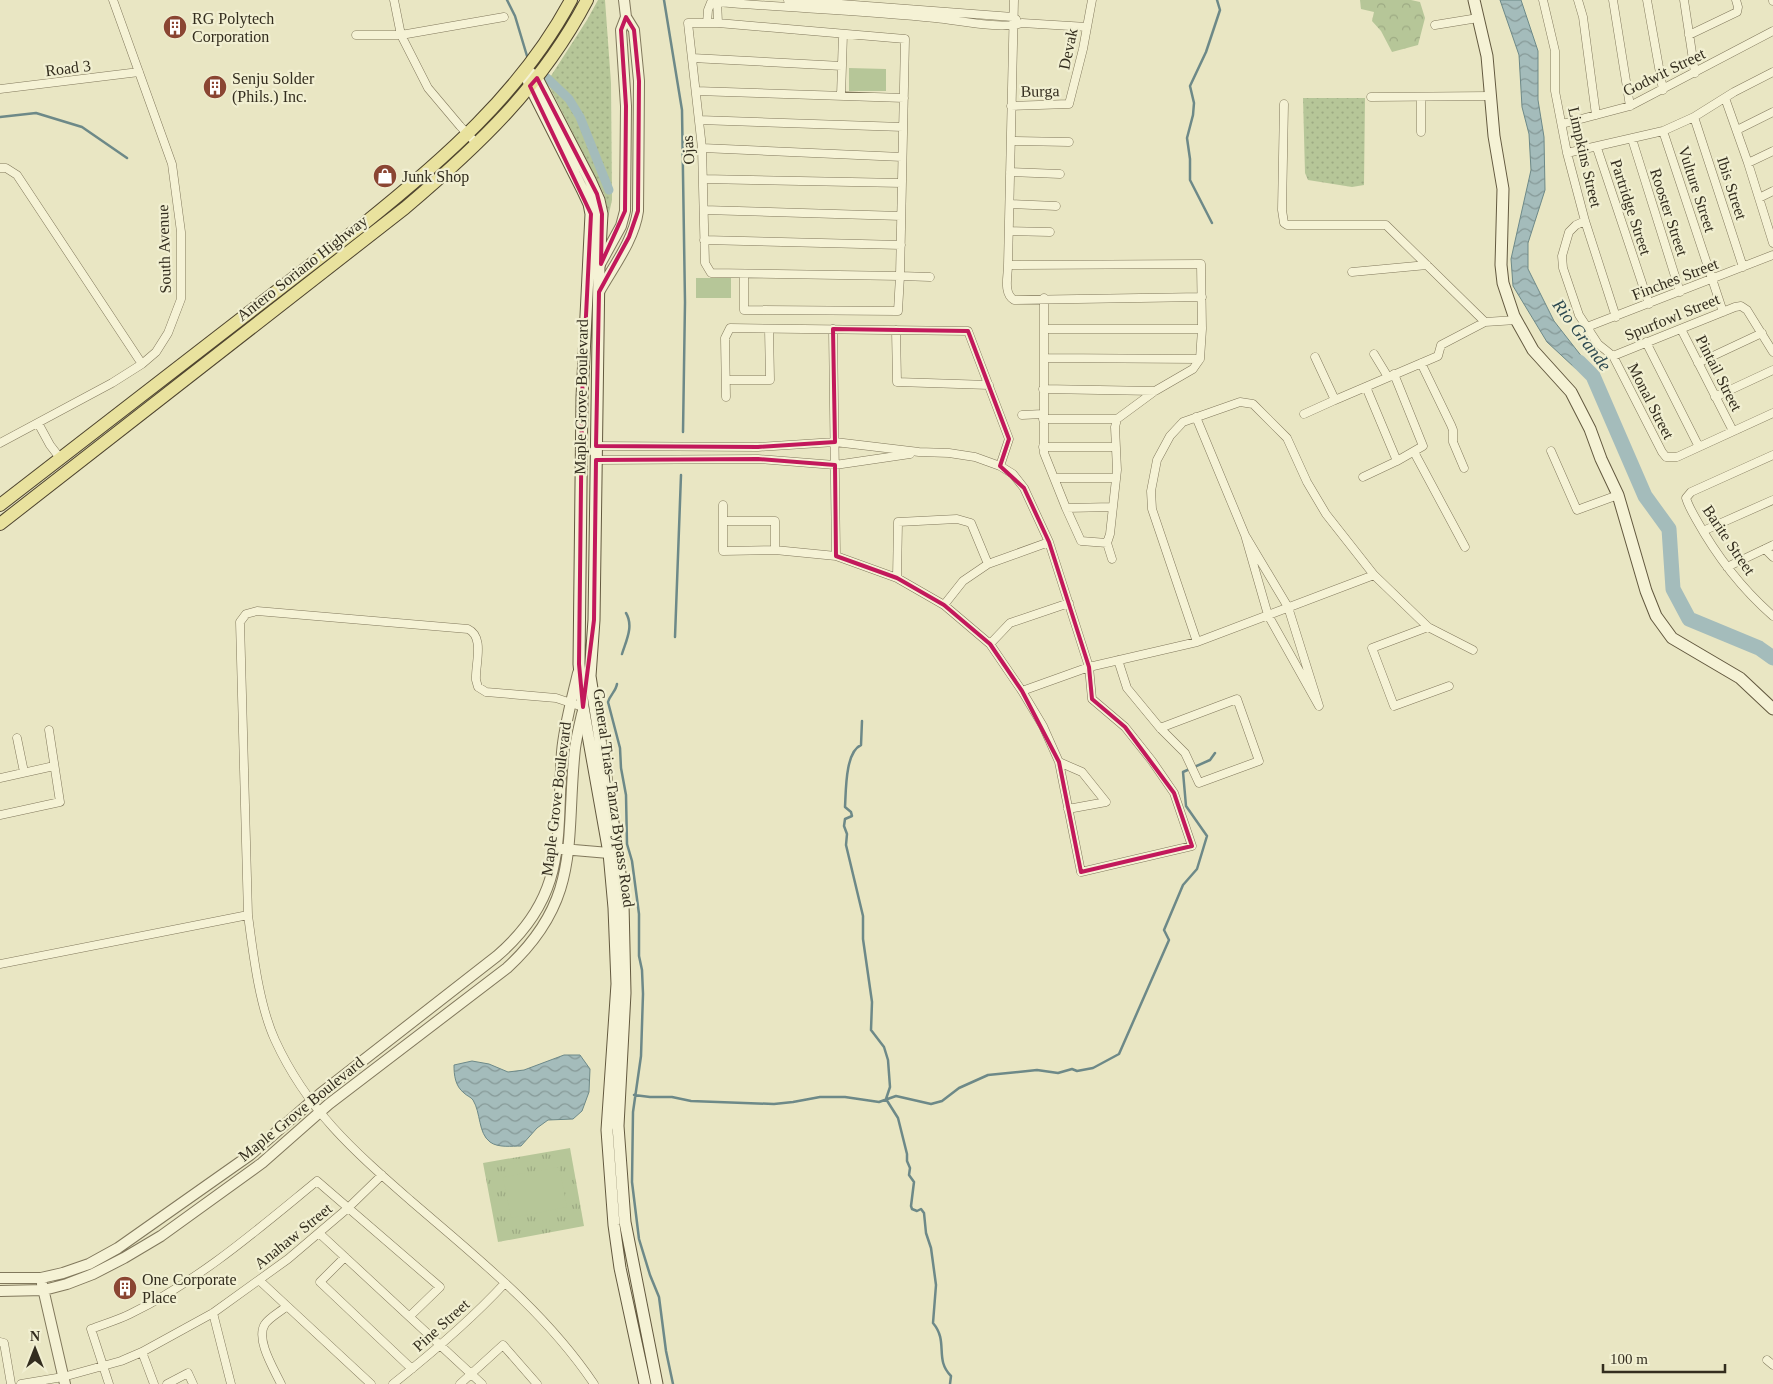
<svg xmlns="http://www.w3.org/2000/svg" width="1773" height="1384" viewBox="0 0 1773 1384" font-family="'Times New Roman',serif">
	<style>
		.grass { fill: url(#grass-dots) }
		.forest { fill: url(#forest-crowns) }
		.park { fill: url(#park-tufts) }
		.pitch { fill: #b6c698 }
		.water { fill: url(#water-waves); stroke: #6d8988 }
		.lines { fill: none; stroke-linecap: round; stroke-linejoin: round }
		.stream { stroke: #6d8988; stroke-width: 2.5 }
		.canal { stroke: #a4bcbb; stroke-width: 9 }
		.river { stroke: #a4bcbb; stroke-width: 15 }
		.minor-casing { stroke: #81785c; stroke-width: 9 }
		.tertiary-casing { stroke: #81785c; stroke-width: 12 }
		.secondary-casing { stroke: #63593f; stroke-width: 13 }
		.primary-casing { stroke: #4f452f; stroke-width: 14 }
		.minor { stroke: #f5f2d5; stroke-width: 8 }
		.tertiary { stroke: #f5f2d5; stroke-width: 10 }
		.secondary { stroke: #f5f2d5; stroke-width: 11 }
		.primary { stroke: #e9e29e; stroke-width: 12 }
		.marked { fill: none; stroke: #c2185b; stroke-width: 4; stroke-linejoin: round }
		.labels { text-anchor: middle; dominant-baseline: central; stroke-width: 4.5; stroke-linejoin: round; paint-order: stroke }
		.poi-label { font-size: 16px; fill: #332d1e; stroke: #f1efd1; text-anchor: start }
		.street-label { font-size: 16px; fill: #332d1e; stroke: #f1efd1 }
		.water-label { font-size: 18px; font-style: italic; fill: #2f4b51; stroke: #f1efd1 }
	</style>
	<defs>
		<pattern id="grass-dots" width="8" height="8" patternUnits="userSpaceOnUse" patternTransform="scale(1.25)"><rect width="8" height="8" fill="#b6c698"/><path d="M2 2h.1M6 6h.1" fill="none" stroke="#9daa83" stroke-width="1.8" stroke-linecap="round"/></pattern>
		<pattern id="forest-crowns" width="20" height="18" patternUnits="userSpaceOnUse" patternTransform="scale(1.25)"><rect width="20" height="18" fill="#b6c698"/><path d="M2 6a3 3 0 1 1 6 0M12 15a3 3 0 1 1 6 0" fill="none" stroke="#9daa83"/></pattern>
		<pattern id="park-tufts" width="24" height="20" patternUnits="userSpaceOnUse" patternTransform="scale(1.25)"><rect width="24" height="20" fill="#b6c698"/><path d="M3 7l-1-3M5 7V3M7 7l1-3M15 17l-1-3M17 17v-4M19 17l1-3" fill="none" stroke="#9daa83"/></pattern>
		<pattern id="water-waves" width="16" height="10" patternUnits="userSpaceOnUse" patternTransform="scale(1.25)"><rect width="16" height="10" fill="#a4bcbb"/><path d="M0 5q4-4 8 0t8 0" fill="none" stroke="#869997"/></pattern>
	</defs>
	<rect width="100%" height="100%" fill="#e9e6c3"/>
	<!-- grass -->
	<path class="grass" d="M598 0H605L611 83 612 200 608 218 607 207 604 194 547 82 587 20Z
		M1303 98H1365L1364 185 1352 187 1308 180 1305 173Z"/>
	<!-- forest -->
	<path class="forest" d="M1360 0H1411L1420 2 1425 18 1418 45 1392 52 1381 31 1372 21 1374 12 1361 9Z"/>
	<!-- park -->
	<path class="park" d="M570 1148 584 1226 498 1242 483 1163Z"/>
	<!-- pitch -->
	<path class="pitch" d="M849 68 886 69V91H849Z
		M696 278H731V298H696Z
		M559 1167 567 1207 511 1218 503 1177Z"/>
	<!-- water -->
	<path class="water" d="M1500 0H1521L1538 51V100L1544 137 1545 190 1528 243V269L1554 321 1586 362 1593 376 1575 368 1547 342 1513 286 1511 259 1531 170 1529 134 1522 107 1519 55Z
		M564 1055H580L590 1069 589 1092 582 1111 573 1119 548 1120 537 1128 521 1146C512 1146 498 1148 490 1142 478 1133 481 1113 473 1100 471 1097 467 1096 464 1093 455 1086 454 1075 454 1065L472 1061 489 1064 508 1072 524 1070Z"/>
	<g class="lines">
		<!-- stream -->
		<path class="stream" d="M507 0 515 16 527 56
			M664 0 682 110 685 302 683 432
			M0 117 36 113 82 127 127 158
			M1212 223 1190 180V159L1187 138 1193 115 1194 103 1190 86 1206 52 1220 10 1217 0
			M675 637 681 475
			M622 654C626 641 634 626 626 613
			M617 684C616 691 610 695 608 702L620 748 621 768 626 795 627 844 632 861 639 914V956L642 970 643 994 641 1056 633 1112 632 1182 639 1239 650 1275 659 1297 666 1351 673 1384
			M862 721 861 745C845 752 846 792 845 807L851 812 852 816 845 819 844 826 847 834 846 845 863 916V939L872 1002 871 1030 884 1047 888 1060 890 1087 886 1099 898 1118 907 1154V1161L910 1168 909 1175 914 1182 911 1206 912 1209 917 1211 921 1209 924 1213 926 1233 931 1248 936 1285 933 1323C949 1342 934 1359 951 1376L950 1384
			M634 1095 650 1097H672L691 1101 774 1104 793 1102 820 1097H845L879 1102 896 1096 931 1104 942 1101 959 1088 988 1075 1037 1070 1058 1073 1072 1069 1077 1071 1093 1068 1119 1054 1169 940 1164 930 1183 885 1197 869 1207 836 1186 806 1183 772 1210 760 1215 753"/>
		<!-- canal -->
		<path class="canal" d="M547 78 569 99 580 117 609 190"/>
		<!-- river -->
		<path class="river" d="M1579 362 1593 376 1645 496 1669 529 1673 589 1689 619 1759 648 1773 658"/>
		<!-- minor casing -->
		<g class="minor-casing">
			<path id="minor" d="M394 0 401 35 428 88 460 126 477 144
				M717 0 718 23
				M788 0 1013 17 1016 19
				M1014 0 1008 265C1008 276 1003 293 1014 300L1202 297
				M1543 0 1555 51V91L1567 153 1585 221 1616 317
				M1578 0 1583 17 1596 115
				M1613 0 1630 106
				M1647 0 1663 90
				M1684 0 1695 73
				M1773 0V1
				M717 2C790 8 863 11 935 18 959 20 1000 30 1022 23L1087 27
				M707 23 708 10 712 0
				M1435 25 1478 18
				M356 35H401L504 17
				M1689 35 1737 12 1738 7 1736 0
				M692 58 842 66
				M0 89 139 72
				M696 91 904 98
				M841 96 843 34
				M1371 97 1491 96
				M1421 97V132
				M1725 98 1748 163 1773 243
				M1284 104 1282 210 1284 223 1287 225H1386L1485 322 1516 320
				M1011 106 1069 104 1083 49 1092 0
				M1694 117 1743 267
				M699 120 903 127
				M1562 124 1630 106 1773 31
				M1737 130 1773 112
				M1663 131 1723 312
				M1632 139 1680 292
				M1011 141 1069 142
				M702 148 902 157
				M1597 148 1649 304
				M1567 153 1663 131 1694 117 1734 92 1773 72
				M1748 163 1773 151
				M0 168H6L17 175 142 364
				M1010 172 1060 174
				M703 179 902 183
				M1759 198 1773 191
				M1010 204 1056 206
				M704 210 901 216
				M1585 221 1576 225 1569 232 1562 256 1563 268 1579 315 1598 344 1613 356 1662 452 1666 457H1677L1773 413
				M1009 231 1050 232
				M704 240 901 245
				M1008 265 1201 264 1202 329 1200 359 1193 369 1155 391 1117 419 1115 427 1117 470 1110 534 1107 543 1081 541 1066 508 1044 453V298
				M1352 272 1427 265
				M744 274V310L898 311 900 276 905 39 718 23H688L702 148 705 263 711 273 900 276 930 277
				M1587 327 1773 255
				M833 329 836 556
				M1044 329H1202
				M1681 329 1733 431
				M896 330 897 382 989 385
				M1646 342 1699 447
				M1374 354 1388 377
				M1613 356 1735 307 1741 306 1747 310 1773 352
				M1315 357 1335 400 1438 356 1441 345 1485 322
				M1044 358 1200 359
				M1421 363 1451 425 1453 430V442L1464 468
				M1698 363 1762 333
				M726 380H770L769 329
				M1366 387 1397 461 1423 446 1394 374
				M1043 389 1155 391
				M726 397 725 338 730 328 968 331 1009 439 1000 466
				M1715 397 1773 370
				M1304 414 1335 400
				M1022 415 1043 414
				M1196 417 1245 535 1268 615 1319 706 1288 607 1245 535
				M1043 419H1117
				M38 423 50 445 60 458
				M0 443 112 383 142 364 156 352 168 333 181 299V232L172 164 113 0
				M596 446 758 447 835 442 919 452 949 453 975 457 1000 466 1013 474 1024 488 1049 542 1089 667 1092 699 1125 727 1152 761 1174 793 1192 846 1081 872 1059 762 1043 726 1022 691 990 644 944 605 897 578 836 556 775 550 723 551V505
				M1043 447H1116
				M1551 451 1577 510 1618 495
				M1414 452 1465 547
				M1773 455 1691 492 1686 498C1688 505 1692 512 1696 519 1716 555 1742 589 1773 616
				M596 460 758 459 835 465 910 454
				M1363 477 1397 461
				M1055 478H1116
				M1066 508 1113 507
				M723 521H775V550
				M1703 531 1773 500
				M1107 543 1112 559
				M1765 549 1773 557
				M1727 567 1773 545
				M897 578 898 522 957 519 971 523 988 564
				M944 605 963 581 988 564 1049 542
				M1428 627 1372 648 1394 706 1449 686
				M1197 642 1152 509 1151 491 1157 460 1170 436 1183 422 1240 402 1253 404 1287 438 1307 482 1326 514 1374 575 1428 627 1473 650
				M990 644 1010 623 1069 603
				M1118 660 1127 688 1160 728 1185 753 1199 783 1259 761 1237 699 1160 728
				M1022 691 1089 667 1197 642 1374 575
				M583 707 556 698 486 692 478 687 476 680C475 664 485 637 468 629L257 611 246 614 240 622 248 915C253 953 259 1005 275 1040 307 1110 354 1151 410 1200 476 1257 545 1311 594 1384
				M17 738 24 772
				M1059 762 1082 772 1106 802 1068 809
				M0 778 54 766
				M0 815 60 802 49 730
				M0 964 248 915
				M319 1233 482 1384
				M345 1257 320 1282 412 1369
				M260 1281 371 1384
				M213 1313 231 1384
				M0 1342 4 1343 11 1384
				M142 1352 154 1384
				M1767 1360 1773 1365
				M21 1384 63 1377 121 1361 142 1352 213 1313 288 1259 348 1208 382 1175
				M109 1384 91 1329C104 1324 118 1320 130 1314 200 1280 257 1230 317 1181L440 1287 410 1316
				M167 1384 188 1373 193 1384
				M281 1384C274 1369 255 1339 265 1324 270 1317 280 1312 287 1306
				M393 1384C432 1353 471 1320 505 1283
				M460 1384 503 1345 537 1384"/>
		</g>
		<!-- tertiary casing -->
		<g class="tertiary-casing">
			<path id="tertiary" d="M599 266 621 226 625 211 626 106 621 30 626 17 624 0
				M599 292C613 267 634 240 638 211L639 81 634 30 626 17
				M562 849 609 853
				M0 1278H41L63 1273 89 1264 118 1248 250 1155 320 1094 497 956C569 894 556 838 562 752 564 727 572 699 578 673
				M42 1284 65 1384
				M0 1291 44 1290 67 1284 93 1274 124 1258 161 1236 262 1163 329 1104 507 968C583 898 565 840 575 748 577 735 580 723 583 710"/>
		</g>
		<!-- secondary casing -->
		<g class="secondary-casing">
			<path id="secondary" d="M1474 0 1487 56 1494 136 1503 189 1501 265 1503 283 1514 316 1533 350 1571 392 1590 429 1601 459 1618 495 1646 591 1656 616 1672 638 1740 678 1773 709
				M526 70 537 78 590 180 599 200 602 214 599 267 594 620 590 676 618 854 623 903 625 993 618 1126 625 1222 657 1384
				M528 80 530 86 582 189 589 204 591 214 582 397 579 664 583 707 609 853 614 908 617 984 607 1130 614 1225 620 1268 645 1384"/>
		</g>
		<!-- primary casing -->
		<g class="primary-casing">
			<path id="primary" d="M0 505 361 226C441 162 522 92 571 0
				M0 524 405 208C478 146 542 86 587 0"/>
		</g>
		<!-- minor -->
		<use href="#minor" class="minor"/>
		<!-- tertiary -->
		<use href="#tertiary" class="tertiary"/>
		<!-- secondary -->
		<use href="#secondary" class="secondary"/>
		<!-- primary -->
		<use href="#primary" class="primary"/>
	</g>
	<!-- marked area -->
	<path class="marked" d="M626 17 634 30 639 81 638 211 629 237 599 292 596 446 758 447 835 442 833 329 968 331 1009 439 1000 466 1024 488 1049 542 1089 667 1092 699 1125 727 1174 793 1192 846 1081 872 1059 762 1022 691 990 644 944 605 897 578 836 556 835 465 758 459 596 460 594 620 583 707 579 664 582 397 591 214 530 86 537 78 597 194 602 214 601 264 625 211 626 106 621 30Z"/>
	<!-- icons -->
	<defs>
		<g id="building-disc" transform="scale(1.25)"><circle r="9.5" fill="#8a4532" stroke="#f1efd1"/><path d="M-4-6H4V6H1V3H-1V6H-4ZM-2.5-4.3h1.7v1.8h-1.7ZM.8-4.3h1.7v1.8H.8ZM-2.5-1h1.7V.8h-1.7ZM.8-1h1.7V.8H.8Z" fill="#fff"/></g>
		<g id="shop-disc" transform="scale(1.25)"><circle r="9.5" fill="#8a4532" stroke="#f1efd1"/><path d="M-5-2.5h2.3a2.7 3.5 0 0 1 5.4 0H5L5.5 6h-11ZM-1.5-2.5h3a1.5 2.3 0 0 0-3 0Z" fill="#fff"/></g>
	</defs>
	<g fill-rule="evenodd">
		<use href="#building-disc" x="175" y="27"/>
		<use href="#building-disc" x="215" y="87"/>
		<use href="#shop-disc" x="385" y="176"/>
		<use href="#building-disc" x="125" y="1288"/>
	</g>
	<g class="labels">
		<!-- poi labels -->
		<g class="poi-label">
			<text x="192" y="18">RG Polytech<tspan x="192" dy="18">Corporation</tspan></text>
			<text x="232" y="78">Senju Solder<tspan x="232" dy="18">(Phils.) Inc.</tspan></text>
			<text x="402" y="176">Junk Shop</text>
			<text x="142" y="1279">One Corporate<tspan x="142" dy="18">Place</tspan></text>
		</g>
		<!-- street labels -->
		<g class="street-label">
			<text transform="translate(1068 49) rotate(-78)">Devak</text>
			<text transform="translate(68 68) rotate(-7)">Road 3</text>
			<text transform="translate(1664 72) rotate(-26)">Godwit Street</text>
			<text transform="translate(1040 91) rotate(-1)">Burga</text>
			<text transform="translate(688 150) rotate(-94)">Ojas</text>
			<text transform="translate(1585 157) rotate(77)">Limpkins Street</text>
			<text transform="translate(1732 188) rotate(72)">Ibis Street</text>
			<text transform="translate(1697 189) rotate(72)">Vulture Street</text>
			<text transform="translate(1631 207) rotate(72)">Partridge Street</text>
			<text transform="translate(1669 212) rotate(72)">Rooster Street</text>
			<text transform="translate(164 249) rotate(-92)">South Avenue</text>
			<text transform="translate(302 268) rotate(-38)">Antero Soriano Highway</text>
			<text transform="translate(1675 279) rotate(-21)">Finches Street</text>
			<text transform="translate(1672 317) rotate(-22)">Spurfowl Street</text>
			<text transform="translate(1719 373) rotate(63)">Pintail Street</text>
			<text transform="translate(581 397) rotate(-89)">Maple Grove Boulevard</text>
			<text transform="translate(1651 401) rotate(63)">Monal Street</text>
			<text transform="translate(1729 540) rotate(56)">Barite Street</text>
			<text transform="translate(614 798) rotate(82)">General Trias–Tanza Bypass Road</text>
			<text transform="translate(556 799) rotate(-83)">Maple Grove Boulevard</text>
			<text transform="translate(301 1109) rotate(-39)">Maple Grove Boulevard</text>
			<text transform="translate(293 1236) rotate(-39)">Anahaw Street</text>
			<text transform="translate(441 1325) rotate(-42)">Pine Street</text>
		</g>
		<!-- water labels -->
		<g class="water-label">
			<text transform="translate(1582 335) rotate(53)">Rio Grande</text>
		</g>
	</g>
	<!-- north arrow -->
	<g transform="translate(35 1349)" stroke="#f1efd1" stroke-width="4" paint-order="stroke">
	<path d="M0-4L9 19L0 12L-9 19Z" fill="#332d1e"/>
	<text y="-8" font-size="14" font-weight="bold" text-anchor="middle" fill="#332d1e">N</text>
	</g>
	<!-- scale -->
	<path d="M1603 1364v8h122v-8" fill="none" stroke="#332d1e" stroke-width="2.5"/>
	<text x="1610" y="1364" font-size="15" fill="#332d1e" stroke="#f1efd1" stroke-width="4" paint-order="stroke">100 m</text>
</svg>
